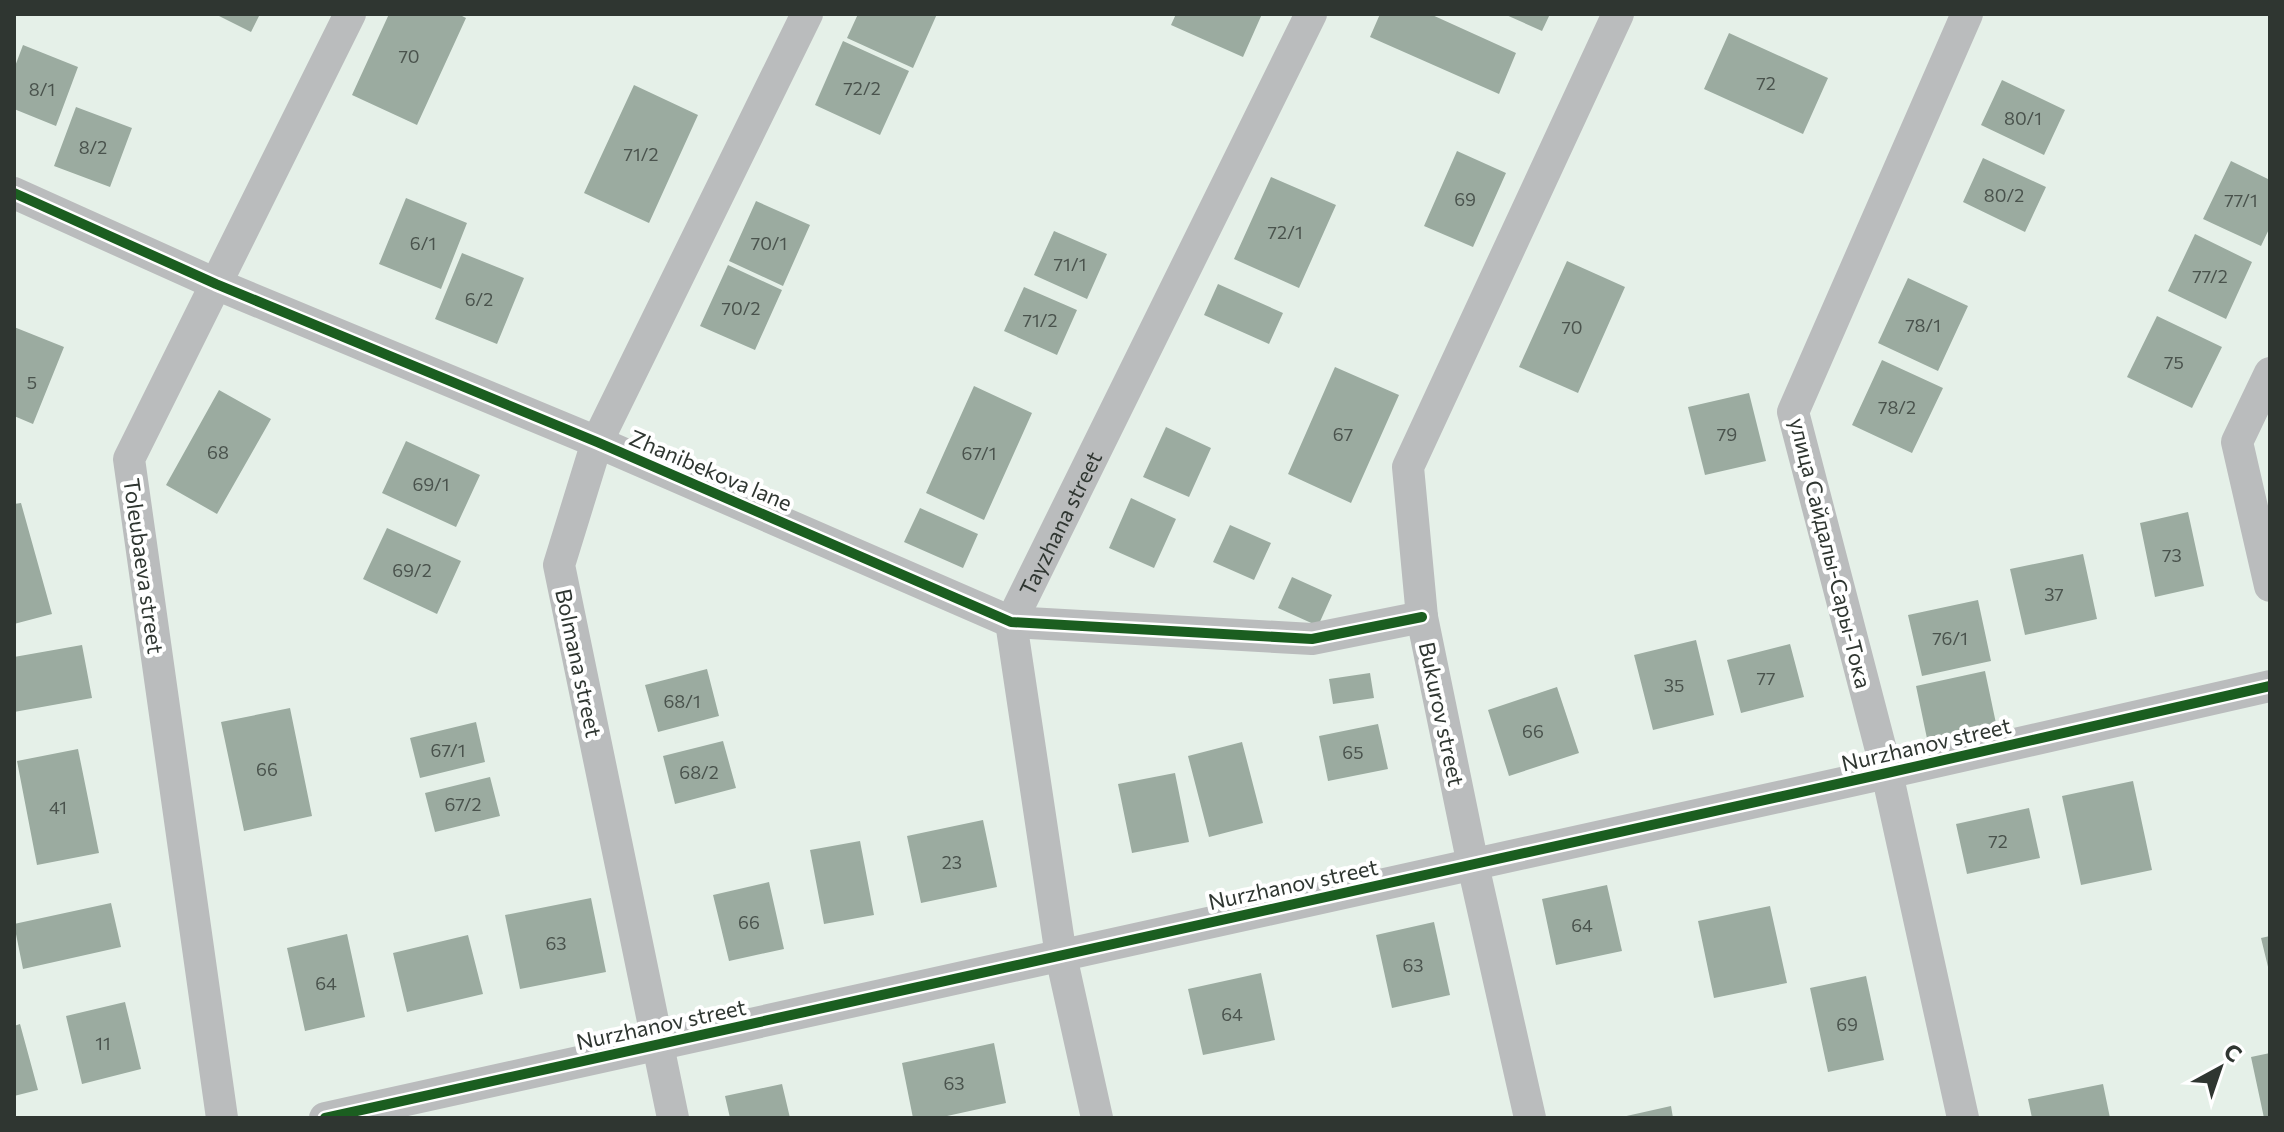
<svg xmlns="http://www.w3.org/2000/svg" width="2284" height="1132" viewBox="0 0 2284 1132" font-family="Commissioner,sans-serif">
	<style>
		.building { fill: #9baba0 }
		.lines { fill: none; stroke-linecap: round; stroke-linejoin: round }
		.street { stroke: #babcbd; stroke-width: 32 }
		.cycleway-casing { stroke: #fff; stroke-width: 15 }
		.cycleway { stroke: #1b5e20; stroke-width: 10 }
		.labels { text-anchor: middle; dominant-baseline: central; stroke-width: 8; stroke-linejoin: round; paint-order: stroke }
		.number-label { font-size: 18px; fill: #4a534d }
		.street-label { font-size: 22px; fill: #2f3631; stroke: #fff }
	</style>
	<rect width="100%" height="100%" fill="#e5f0e8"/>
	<!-- building -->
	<path class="building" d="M215 14H260L251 32Z
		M389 14H458L466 18 417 125 352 95Z
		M858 14H937L913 68 847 38Z
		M1176 14H1262L1243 57 1171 25Z
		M1380 14H1430L1516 53 1499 94 1370 37Z
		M1504 14H1550L1542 31Z
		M1729 33 1828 78 1803 134 1704 89Z
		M843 41 909 71 880 135 815 105Z
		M23 45 78 67 56 126 14 109V69Z
		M2002 80 2065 110 2044 155 1981 125Z
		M634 85 698 115 649 223 584 193Z
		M76 107 132 128 110 187 54 166Z
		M1457 151 1506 173 1473 247 1424 226Z
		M1983 158 2046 187 2025 232 1963 202Z
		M2231 161 2270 180V227L2261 246 2203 219Z
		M1271 177 1336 205 1299 288 1234 259Z
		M406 198 467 223 441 289 379 264Z
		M756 201 810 225 783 286 729 261Z
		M1054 231 1107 254 1087 299 1034 275Z
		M2195 234 2252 262 2226 319 2168 291Z
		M462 253 524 278 497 344 435 319Z
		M1567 261 1625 287 1578 393 1519 367Z
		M728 265 782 290 755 350 700 326Z
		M1908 278 1968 306 1938 371 1878 343Z
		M1218 284 1283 313 1269 344 1204 315Z
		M1024 287 1077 310 1057 355 1004 331Z
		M2157 316 2222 347 2192 408 2127 377Z
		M14 327 64 347 33 424 14 416Z
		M1882 360 1943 388 1912 453 1852 425Z
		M1335 367 1399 395 1351 503 1288 474Z
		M974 386 1032 413 984 520 926 493Z
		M219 390 271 419 217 514 166 485Z
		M1749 393 1766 461 1705 475 1688 407Z
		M1166 427 1211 448 1189 497 1143 477Z
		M406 441 480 475 456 527 382 493Z
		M1131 498 1176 519 1154 568 1109 548Z
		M21 503 52 614 14 624V504Z
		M920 508 978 534 963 568 904 542Z
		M2188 512 2204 586 2155 597 2140 523Z
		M1230 525 1271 543 1254 580 1213 562Z
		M387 528 461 561 437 614 363 579Z
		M2083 554 2097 619 2025 635 2010 569Z
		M1292 577 1332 595 1318 626 1278 608Z
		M1978 600 1991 661 1922 676 1908 615Z
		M1696 640 1714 715 1653 730 1634 655Z
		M1790 644 1804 697 1741 713 1727 660Z
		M82 645 92 698 14 712V657Z
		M707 669 719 716 658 732 645 685Z
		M1985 671 1998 733 1929 748 1916 686Z
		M1370 673 1374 698 1333 704 1329 679Z
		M1557 687 1579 753 1509 776 1488 710Z
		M290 708 312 816 244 831 221 722Z
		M476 722 485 762 420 778 410 738Z
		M1378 724 1388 769 1328 781 1319 736Z
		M723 741 736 788 675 804 663 756Z
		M1242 742 1263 823 1209 837 1188 756Z
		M78 749 99 853 37 865 17 761Z
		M1175 773 1189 842 1132 853 1118 784Z
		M490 777 500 816 435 832 425 793Z
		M2133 781 2152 870 2081 885 2062 796Z
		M2029 808 2040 858 1967 874 1956 824Z
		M983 820 997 887 921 903 907 836Z
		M860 841 874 915 824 924 810 850Z
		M769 882 784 949 729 961 713 895Z
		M1607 885 1622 951 1556 965 1542 899Z
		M591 898 606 972 520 989 505 915Z
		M111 903 121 947 23 969 14 924Z
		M1770 906 1787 983 1714 998 1698 921Z
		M1434 922 1450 995 1392 1008 1376 935Z
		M347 934 365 1017 305 1031 287 948Z
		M468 935 483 994 407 1012 393 953Z
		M2270 936V971H2269L2261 938Z
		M1261 973 1275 1040 1203 1055 1188 989Z
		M1866 976 1884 1060 1828 1072 1810 988Z
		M125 1002 141 1069 82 1084 66 1016Z
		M20 1024 38 1090 14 1096V1026Z
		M994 1043 1006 1103 938 1118H913L902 1063Z
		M2270 1053V1118H2264L2251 1057Z
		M782 1084 790 1118H730L725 1096Z
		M2103 1084 2110 1118H2032L2028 1099Z
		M1671 1106 1673 1118H1622V1117Z"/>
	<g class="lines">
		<!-- street -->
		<g class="street">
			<path d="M14 193 216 284 597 442 1011 622 1312 639 1422 617"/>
			<path d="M2270 373 2237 442 2270 586"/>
			<path d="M222 1118 129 459 350 14"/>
			<path d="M325 1118 1887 773 2270 686"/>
			<path d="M673 1118 559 565 597 442 807 14"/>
			<path id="s1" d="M1097 1118 1061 956 1011 622 1311 14"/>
			<path d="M1530 1118 1473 865 1422 617 1408 467 1618 14"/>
			<path d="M1963 1118 1887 773 1793 412 1967 14"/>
		</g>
		<!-- cycleway casing -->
		<g class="cycleway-casing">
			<path id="cycleway" d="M14 193 216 284 597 442 1011 622 1312 639 1422 617
				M325 1118 1887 773 2270 686"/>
		</g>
		<!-- cycleway -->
		<use href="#cycleway" class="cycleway"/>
	</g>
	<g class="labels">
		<!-- number labels -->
		<g class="number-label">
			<text x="409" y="56">70</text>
			<text x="1766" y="83">72</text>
			<text x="862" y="88">72/2</text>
			<text x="42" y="89">8/1</text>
			<text x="2023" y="118">80/1</text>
			<text x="93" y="147">8/2</text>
			<text x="641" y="154">71/2</text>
			<text x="2004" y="195">80/2</text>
			<text x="1465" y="199">69</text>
			<text x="2241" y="200">77/1</text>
			<text x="1285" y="232">72/1</text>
			<text x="423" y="243">6/1</text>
			<text x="769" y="243">70/1</text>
			<text x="1070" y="264">71/1</text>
			<text x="2210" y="276">77/2</text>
			<text x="479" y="299">6/2</text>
			<text x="741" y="308">70/2</text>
			<text x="1040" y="320">71/2</text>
			<text x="1923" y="325">78/1</text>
			<text x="1572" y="327">70</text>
			<text x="2174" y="362">75</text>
			<text x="32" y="382">5</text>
			<text x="1897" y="407">78/2</text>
			<text x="1343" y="434">67</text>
			<text x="1727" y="434">79</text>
			<text x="218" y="452">68</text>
			<text x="979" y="453">67/1</text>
			<text x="431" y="484">69/1</text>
			<text x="2172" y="555">73</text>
			<text x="412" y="570">69/2</text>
			<text x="2054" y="594">37</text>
			<text x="1950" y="638">76/1</text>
			<text x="1766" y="678">77</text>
			<text x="1674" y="685">35</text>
			<text x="682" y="701">68/1</text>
			<text x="1533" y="731">66</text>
			<text x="448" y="750">67/1</text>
			<text x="1353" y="752">65</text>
			<text x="267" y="769">66</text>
			<text x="699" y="772">68/2</text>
			<text x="463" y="804">67/2</text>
			<text x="58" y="807">41</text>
			<text x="1998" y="841">72</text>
			<text x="952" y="862">23</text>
			<text x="749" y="922">66</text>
			<text x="1582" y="925">64</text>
			<text x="556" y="943">63</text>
			<text x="1413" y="965">63</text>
			<text x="326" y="983">64</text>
			<text x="1232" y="1014">64</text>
			<text x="1847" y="1024">69</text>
			<text x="103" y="1043">11</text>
			<text x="954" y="1083">63</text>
		</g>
		<!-- street labels -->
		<g class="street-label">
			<text transform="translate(711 470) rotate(23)">Zhanibekova lane</text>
			<text stroke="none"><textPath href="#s1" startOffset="614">Tayzhana street</textPath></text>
			<text transform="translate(1831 553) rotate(76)">улица Сайдалы-Сары-Тока</text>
			<text transform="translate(144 566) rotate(82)">Toleubaeva street</text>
			<text transform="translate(579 663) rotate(78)">Bolmana street</text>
			<text transform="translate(1442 714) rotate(78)">Bukurov street</text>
			<text transform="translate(1926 744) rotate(-13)">Nurzhanov street</text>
			<text transform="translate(1293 884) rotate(-12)">Nurzhanov street</text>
			<text transform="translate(661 1024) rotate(-12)">Nurzhanov street</text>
		</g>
	</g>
	<!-- border -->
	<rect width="2284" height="1132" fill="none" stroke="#2f3631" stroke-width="32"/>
	<!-- north arrow -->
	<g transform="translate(2220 1068) rotate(40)" stroke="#ffffff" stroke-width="6" paint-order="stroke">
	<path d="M0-6L14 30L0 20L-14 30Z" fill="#2f3631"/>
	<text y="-12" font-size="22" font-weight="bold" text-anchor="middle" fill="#2f3631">С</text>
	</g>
</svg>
